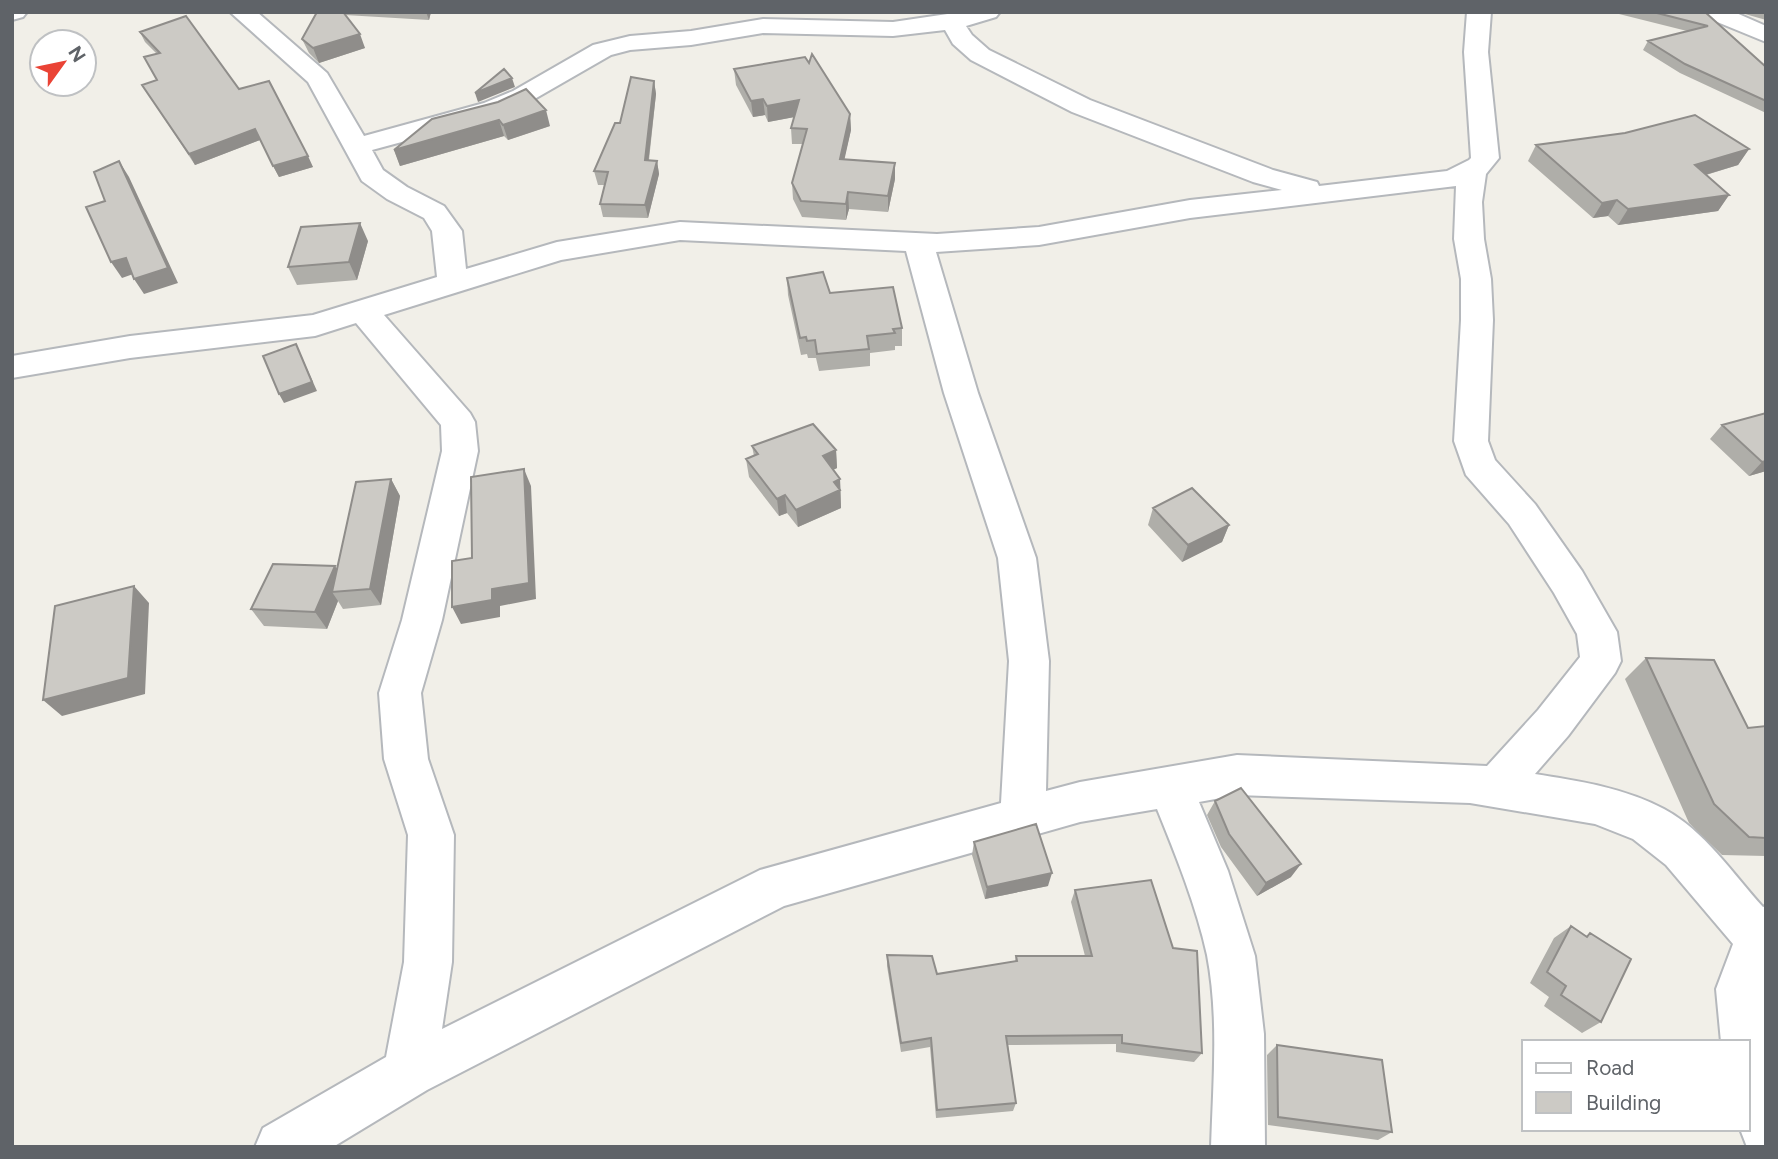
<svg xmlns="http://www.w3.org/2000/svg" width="1778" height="1159" viewBox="0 0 1778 1159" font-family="Figtree,sans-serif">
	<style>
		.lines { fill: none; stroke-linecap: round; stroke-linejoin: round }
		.minor-casing { stroke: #b5b8bc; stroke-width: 4 }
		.minor { fill: #fff; fill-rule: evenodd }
		.wall { fill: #afaea9 }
		.shaded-wall { fill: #8f8d8a }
		.building { fill: #cccac5; stroke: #8f8d8a; stroke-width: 2 }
	</style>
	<rect width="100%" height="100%" fill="#f1efe8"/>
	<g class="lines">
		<!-- minor casing -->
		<g class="minor-casing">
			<path id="minor" d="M12 12H27L23 17 12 20Z
				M230 12H257L327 73 364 136 484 103 513 91 593 45 630 36 691 31 763 19 893 22 961 12H1000L996 17 966 26 972 35 989 50 1090 100 1273 170 1317 182 1319 186 1447 171 1469 160 1471 158 1464 52 1467 12H1491L1488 52 1499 158 1486 174 1482 202 1484 239 1491 279 1493 320 1488 441 1495 460 1535 504 1582 571 1617 632 1621 661 1615 673 1568 736 1535 774C1579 781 1625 788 1664 809 1704 830 1733 874 1763 907L1766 906V1147H1747L1740 1129H1748V1042H1721L1716 989 1733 944 1666 865 1633 839 1595 824 1470 803 1237 795 1199 802 1228 871 1255 956 1264 1034 1265 1147H1211C1213 1084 1219 1017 1207 955 1196 905 1176 856 1157 809L1080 822 784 906 427 1090 333 1147H255L263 1128 386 1057 404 962 408 835 384 759 379 693 402 620 442 451 441 425 356 323 315 336 130 358 12 378V356L130 336 313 315 437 277 432 231 424 218 387 199 362 181 308 82ZM945 30 953 44 971 60 1072 112 1253 182 1282 190 1190 200 1039 227 937 234 680 222 557 242 466 269 462 231 444 206 407 187 383 170 372 150 502 115 531 101 611 55 630 50 691 45 763 33 893 36ZM1456 186 1454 239 1461 279V320L1454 441 1466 475 1509 524 1554 593 1577 634 1580 657 1538 710 1487 766 1237 755 1080 782 1046 791 1049 661 1036 558 978 393 936 252 1039 245 1190 218ZM680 240 906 251 944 393 998 558 1009 661 1001 803 760 870 442 1029 452 962 454 835 428 759 421 693 442 620 478 451 475 422 470 413 384 315 561 260Z
				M1701 12H1734L1766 26V42L1705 17Z"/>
		</g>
		<!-- minor -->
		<use href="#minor" class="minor"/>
	</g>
	<!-- wall -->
	<path class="wall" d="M313 12H431L429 20 345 15 365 48 319 63 309 53 302 39 317 14H314Z
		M1611 12H1705L1766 67V113L1680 73 1643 50 1648 41 1687 31Z
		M1738 12H1766V20Z
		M140 32 239 89 313 167 279 177 260 140 195 165 142 85 157 80V54L145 42Z
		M809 63 850 114 851 130 844 159 895 163V179L888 212 849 209 846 220 802 217 793 199 792 183 803 144H792L791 128 794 117 768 122 765 115 753 117 736 85 734 69Z
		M654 81 656 94 649 160 657 161 659 174 648 218 603 217 600 204 605 185H598L594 171 620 123Z
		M498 102 550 126 508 140 504 136 400 166 394 150Z
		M1536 145 1749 149 1738 165 1706 175 1729 195 1718 211 1618 225 1608 216 1593 218 1528 161Z
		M368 241 357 280 297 285 288 267Z
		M787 278 830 293 902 328V346H895V350L870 353V366L819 371 816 358H808L807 354 801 355 788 295Z
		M1766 413V471L1749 476 1710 439 1722 425Z
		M752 446 836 450 837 468 833 470 840 479 841 508 798 527 787 513 779 516 749 477 746 459 754 456Z
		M391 479 400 496 381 605 343 609 338 601 327 629 264 626 251 609 337 570Z
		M1153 508 1229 525 1222 542 1182 562 1148 525Z
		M1646 658 1748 728 1766 726V856L1722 855 1689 823 1625 679Z
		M1215 801 1291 877 1257 896 1221 847 1207 815Z
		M974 842 1048 886 985 899 972 855Z
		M1075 890 1202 1053 1194 1062 1116 1052V1044L1008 1045 1016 1103 1013 1111 936 1118 930 1047 901 1052 887 966V955L937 974 1015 962 1016 956H1085L1071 902Z
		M1571 926 1586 936 1590 933 1601 1022 1582 1033 1544 1006 1549 997 1530 983 1554 938Z
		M1277 1045 1392 1132 1378 1140 1268 1125 1267 1055Z"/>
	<!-- shaded-wall -->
	<path class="shaded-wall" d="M426 12H431L429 20Z
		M360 34 365 48 319 63 313 48Z
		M512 78 515 87 478 102 475 93Z
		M654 81 656 94 647 173 645 160Z
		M763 99 765 115 753 117 751 101Z
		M799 100 800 116 768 122 767 106Z
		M546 110 550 126 508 140 503 125Z
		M850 114 851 130 841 175 840 159Z
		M499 120 504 136 400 166 394 150Z
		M255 129 260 140 195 165 189 154Z
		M1749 149 1738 165 1685 181 1695 165Z
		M308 156 313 167 279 177 273 166Z
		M119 161 129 177 178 283 144 294 134 279Z
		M657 161 659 174 648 218 645 205Z
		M895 163V179L888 212V196Z
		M848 192 849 209 846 220V204Z
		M1729 195 1718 211 1618 225 1628 209Z
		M1617 200 1608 216 1593 218 1602 203Z
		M360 223 368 241 357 280 349 262Z
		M126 258 136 273 122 278 111 262Z
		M296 344 317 391 284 403 279 394Z
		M836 450 837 468 824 474 823 456Z
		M1766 461V471L1749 476 1762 462Z
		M524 469 531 486 536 599 500 606V617L461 624 452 607 492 589Z
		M391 479 400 496 381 605 370 589Z
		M840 479 841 508 798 527 796 510 834 482Z
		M785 495 787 513 779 516 777 499Z
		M1229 525 1222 542 1182 562 1188 545Z
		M335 566 346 583 332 592 338 601 327 629 315 612Z
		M134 586 149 603 145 694 62 716 43 700Z
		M1301 864 1291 877 1257 896 1266 883Z
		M1052 873 1048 886 985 899 987 887Z"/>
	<!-- building -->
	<path class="building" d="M317 12H343L360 34 313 48 302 39Z
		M1653 12H1705L1766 67V101L1685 64 1648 41 1708 26Z
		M186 16 239 89 269 81 308 156 273 166 255 129 189 154 142 85 157 80 144 57 160 53 140 32Z
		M812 54 850 114 840 159 895 163 888 196 848 192 846 204 801 201 792 183 807 129 791 128 799 100 767 106 763 99 751 101 734 69 805 57 809 63Z
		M504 69 512 78 475 93Z
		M631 77 654 81 645 160 657 161 645 205 600 204 608 172 594 171 615 123H620Z
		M526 89 546 110 503 125 499 120 394 150 432 119 498 102Z
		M1695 115 1749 149 1695 165 1729 195 1628 209 1617 200 1602 203 1536 145 1625 133Z
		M119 161 168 268 134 279 126 258 111 262 86 207 105 201 94 172Z
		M360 223 349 262 288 267 301 227Z
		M823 272 830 293 893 287 902 328 893 329 895 333 867 336 869 349 817 354 815 340 807 341 806 337 800 338 787 278Z
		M296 344 312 382 279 394 263 356Z
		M1766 413V461L1762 462 1722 425Z
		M813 424 836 450 823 456 840 479 834 482 840 490 796 510 785 495 777 499 746 459 758 454 752 446Z
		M524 469 529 583 492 589V600L452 607V561L472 558 471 477Z
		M391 479 370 589 332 592 356 482Z
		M1192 488 1229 525 1188 545 1153 508Z
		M273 564 335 566 315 612 251 609Z
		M134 586 128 678 43 700 55 606Z
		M1646 658 1714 660 1748 728 1766 726V838L1749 837 1714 804Z
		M1241 788 1301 864 1266 883 1229 834 1215 801Z
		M1036 824 1052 873 987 887 974 842Z
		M1151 880 1173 948 1197 951 1202 1053 1122 1043V1035L1006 1036 1016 1103 937 1110 931 1038 901 1043 887 955 932 956 937 974 1017 961 1016 956H1092L1075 890Z
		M1571 926 1587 937 1590 933 1631 959 1601 1022 1561 995 1566 986 1547 972Z
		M1277 1045 1382 1060 1392 1132 1278 1117Z"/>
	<!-- border -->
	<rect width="1778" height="1159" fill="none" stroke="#5f6368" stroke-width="28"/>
	<!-- legend -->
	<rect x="1522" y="1040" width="228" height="91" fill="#ffffff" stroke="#bfc1c3" stroke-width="2"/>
	<rect x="1536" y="1063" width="35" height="10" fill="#ffffff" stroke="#bfc1c3" stroke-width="2"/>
	<text x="1586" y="1075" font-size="21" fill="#5f6368">Road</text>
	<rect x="1536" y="1092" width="35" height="21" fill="#cccac5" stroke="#bfc1c3" stroke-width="2"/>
	<text x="1586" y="1110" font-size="21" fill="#5f6368">Building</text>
	<!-- north arrow -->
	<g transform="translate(63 63) rotate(57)"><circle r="33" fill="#ffffff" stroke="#bfc1c3" stroke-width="2"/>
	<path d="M0-5L12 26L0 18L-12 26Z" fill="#ea4335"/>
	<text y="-10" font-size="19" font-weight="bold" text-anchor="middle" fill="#5f6368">N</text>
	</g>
</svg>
